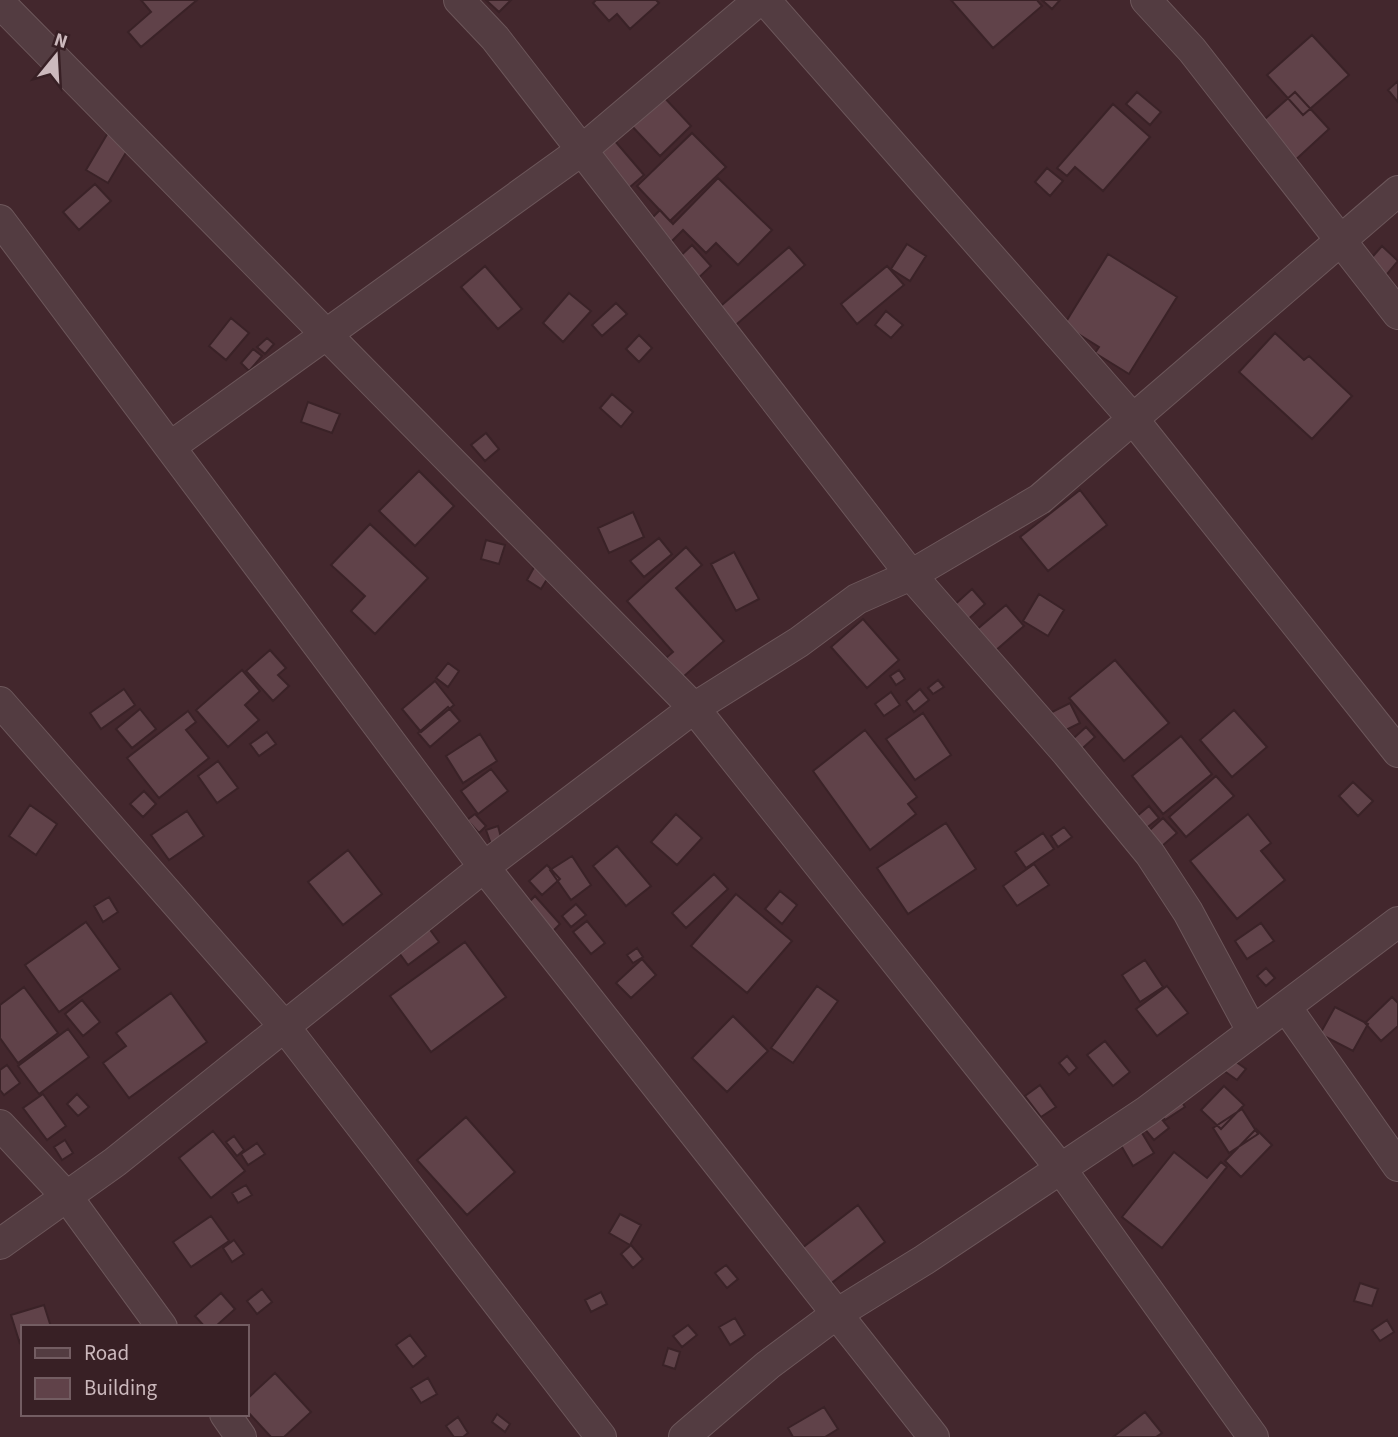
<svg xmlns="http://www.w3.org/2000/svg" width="1398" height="1437" viewBox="0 0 1398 1437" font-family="'Source Sans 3',sans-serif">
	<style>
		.building { fill: #604249; stroke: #3a2227; stroke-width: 2 }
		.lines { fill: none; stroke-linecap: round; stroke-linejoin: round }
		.minor-casing { stroke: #6d575b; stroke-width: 32 }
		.minor { stroke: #533c41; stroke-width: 30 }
	</style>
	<rect width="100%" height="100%" fill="#43272d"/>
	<!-- building -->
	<path class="building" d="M141 0H197L141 47 128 32 151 12Z
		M486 0H511L499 12Z
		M596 0H656L659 3 630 29 617 14 609 21 593 3Z
		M951 0H1037L1042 6 993 48Z
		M1042 0H1060L1052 9Z
		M1312 35 1349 75 1303 115 1267 75Z
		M1398 81V102L1388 90Z
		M1137 92 1161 112 1150 125 1126 104Z
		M1295 92 1329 129 1291 164 1257 126Z
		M661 94 691 126 660 156 629 123Z
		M1113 104 1150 137 1103 191 1075 167 1067 176 1057 168Z
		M109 131 131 144 108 183 86 170Z
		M692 133 726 167 670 221 637 186Z
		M609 134 644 175 616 199 581 158Z
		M1047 168 1063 181 1050 196 1035 182Z
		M718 178 772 230 738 265 716 243 706 253 683 230 665 248 644 226 660 210 673 224Z
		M95 184 111 201 79 230 63 212Z
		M907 244 926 256 910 281 891 269Z
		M692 245 711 266 692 284 673 263Z
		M1382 246 1398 261 1383 279 1367 263Z
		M789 247 805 265 730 330 715 311Z
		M1108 254 1177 297 1129 374 1095 353 1099 347 1064 325Z
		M485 266 522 309 498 329 461 287Z
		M887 266 904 285 857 324 841 304Z
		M569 293 591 311 563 342 543 323Z
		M616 303 627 314 602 336 592 325Z
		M886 311 903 325 891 338 875 325Z
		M231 318 249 333 226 360 209 346Z
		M1275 333 1304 360 1309 356 1352 396 1312 439 1239 372Z
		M639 335 652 348 639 362 626 349Z
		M267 338 274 344 265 354 257 347Z
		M253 349 262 356 249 371 241 363Z
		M612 394 633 412 621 427 600 408Z
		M308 402 340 414 332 433 301 422Z
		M486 433 499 449 485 461 471 445Z
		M419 471 454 506 415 546 379 511Z
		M1080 490 1107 525 1048 571 1020 537Z
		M633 512 644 537 609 553 598 528Z
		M370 524 428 578 375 634 351 611 365 596 331 565Z
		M659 538 672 554 644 577 630 561Z
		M486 540 505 545 499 564 481 559Z
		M686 547 702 565 676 588 724 641 683 677 666 658 673 652 627 601Z
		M734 552 759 599 736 611 711 564Z
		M537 562 552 571 541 589 527 580Z
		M972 589 985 604 965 622 951 608Z
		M1039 594 1064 610 1048 636 1023 621Z
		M1006 605 1024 626 987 658 969 636Z
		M863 619 899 660 867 688 831 647Z
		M270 650 286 668 278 675 289 686 273 701 246 671Z
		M1115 660 1169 723 1124 761 1069 698Z
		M448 663 459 671 448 687 436 678Z
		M242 670 260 691 245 705 259 720 228 747 196 710Z
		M899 670 905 679 896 685 890 676Z
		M938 680 944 687 933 694 928 688Z
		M435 681 454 705 421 732 402 709Z
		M124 689 135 705 101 729 90 713Z
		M920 689 929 700 914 712 906 701Z
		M891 692 900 705 884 716 875 704Z
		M1070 703 1080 723 1056 735 1046 715Z
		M448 707 460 721 430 747 418 733Z
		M140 709 156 729 132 748 116 729Z
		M1234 710 1267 747 1232 777 1200 740Z
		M188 711 196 722 186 730 209 758 159 798 127 758Z
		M923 713 951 755 915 780 886 739Z
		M1086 727 1095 737 1074 756 1065 746Z
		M865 730 917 797 908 804 916 814 870 850 813 771Z
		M267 732 276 744 259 756 250 744Z
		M480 734 497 761 463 783 446 756Z
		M1181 736 1212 774 1163 814 1132 776Z
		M218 761 238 788 217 803 198 776Z
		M491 769 508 791 478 814 461 791Z
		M1216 776 1234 796 1186 837 1169 817Z
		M1353 782 1373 801 1358 816 1339 796Z
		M144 791 156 804 143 817 130 804Z
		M30 805 57 824 36 855 9 836Z
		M1149 806 1159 818 1139 834 1130 822Z
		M187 811 204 836 169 860 151 835Z
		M475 814 486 826 479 833 467 820Z
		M676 814 702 838 677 865 651 842Z
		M1248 814 1271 843 1261 851 1285 880 1237 919 1190 861Z
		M1163 818 1177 833 1154 853 1141 838Z
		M946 823 976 869 908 914 877 868Z
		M498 826 502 841 491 844 486 830Z
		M1064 827 1072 837 1058 847 1051 836Z
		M1043 833 1054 849 1026 868 1015 852Z
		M617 846 651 886 626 906 593 866Z
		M348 850 382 894 343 925 308 882Z
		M572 856 591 885 571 900 550 870Z
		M1034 864 1049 885 1017 906 1003 886Z
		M547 865 560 879 542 895 529 881Z
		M714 874 728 889 686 928 672 913Z
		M780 891 797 905 782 924 765 909Z
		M736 894 792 941 747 993 691 946Z
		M535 896 560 924 552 932 527 904Z
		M109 897 118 912 103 922 94 906Z
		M576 904 586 915 571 927 562 916Z
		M587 921 605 943 591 954 573 932Z
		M86 922 120 969 59 1012 25 965Z
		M1261 923 1274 941 1247 959 1235 941Z
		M428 927 439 942 408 965 397 950Z
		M465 942 506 997 431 1052 390 996Z
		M637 948 643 957 633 963 627 955Z
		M642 959 656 975 631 998 616 983Z
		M1145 960 1163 987 1140 1002 1122 975Z
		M1266 968 1275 978 1266 986 1257 976Z
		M817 986 838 1001 793 1063 771 1048Z
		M1167 986 1188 1013 1157 1036 1136 1009Z
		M24 987 58 1033 18 1063 0 1038V1005Z
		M171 993 207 1042 129 1098 103 1063 126 1046 116 1033Z
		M1392 997 1398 1003V1026L1381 1041 1365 1023Z
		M82 1000 100 1022 83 1036 65 1014Z
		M1335 1007 1368 1024 1353 1051 1320 1034Z
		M733 1016 768 1051 727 1092 692 1058Z
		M68 1029 89 1057 39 1094 18 1066Z
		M1105 1041 1130 1072 1113 1086 1087 1055Z
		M1067 1056 1077 1068 1069 1075 1059 1063Z
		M1228 1056 1246 1069 1237 1080 1220 1068Z
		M7 1065 20 1083 4 1095 0 1090V1070Z
		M1040 1085 1056 1107 1041 1117 1025 1096Z
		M1224 1086 1244 1105 1221 1129 1201 1110Z
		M1177 1093 1185 1107 1165 1120 1156 1106Z
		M43 1094 66 1126 47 1140 23 1108Z
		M77 1094 89 1107 78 1116 67 1104Z
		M1152 1107 1169 1128 1154 1140 1137 1120Z
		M1242 1109 1258 1134 1229 1153 1213 1128Z
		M466 1117 515 1172 467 1215 417 1160Z
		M1136 1123 1154 1153 1133 1166 1115 1135Z
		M1256 1129 1272 1145 1241 1177 1225 1161Z
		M213 1131 245 1171 211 1198 179 1158Z
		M234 1136 244 1150 237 1156 226 1142Z
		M65 1140 73 1153 62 1160 54 1147Z
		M257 1143 265 1154 248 1165 241 1154Z
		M1174 1152 1207 1178 1221 1162 1227 1167 1162 1248 1122 1217Z
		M246 1185 252 1195 238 1203 232 1193Z
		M858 1205 885 1242 825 1288 797 1252Z
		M620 1214 641 1225 630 1245 609 1233Z
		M211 1216 229 1241 191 1267 173 1242Z
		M234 1240 244 1254 232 1262 223 1248Z
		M631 1245 643 1259 633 1268 621 1254Z
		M726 1265 738 1279 727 1288 715 1273Z
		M1360 1283 1378 1289 1372 1306 1354 1301Z
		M262 1289 272 1302 257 1314 247 1301Z
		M601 1292 607 1304 591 1312 585 1300Z
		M221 1293 235 1309 215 1327H205L195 1316Z
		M44 1305 51 1327H23L20 1344 11 1315Z
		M735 1318 745 1335 730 1345 719 1327Z
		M1387 1320 1394 1332 1380 1341 1372 1330Z
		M688 1325 697 1335 682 1347 673 1336Z
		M410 1335 426 1356 413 1367 396 1345Z
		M668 1348 680 1352 675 1369 663 1365Z
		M275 1373 311 1412 284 1437H271L247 1411V1399Z
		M428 1378 437 1394 421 1403 411 1388Z
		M824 1407 838 1429 825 1437H793L788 1428Z
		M1145 1412 1162 1433 1156 1437H1113Z
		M497 1414 510 1424 505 1432 492 1422Z
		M458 1417 468 1433 463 1437H454L446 1426Z"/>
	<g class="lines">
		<!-- minor casing -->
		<g class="minor-casing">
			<path id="minor" d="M459 0 495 38 911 575 1067 753 1150 854 1188 912 1252 1031
				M765 0 1133 419 1398 752
				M1146 0 1192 50 1398 314
				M0 3 694 708 1061 1169 1253 1437
				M0 220 484 867 934 1437
				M170 447 582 150 759 0
				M0 702 284 1026 601 1437
				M1286 1007 1398 1166
				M0 1125 68 1198 162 1327
				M0 1244 115 1162 484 867 694 708 799 642 857 599 911 575 1040 499 1398 191
				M225 1414 241 1437
				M684 1437 768 1365 835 1315 924 1260 1147 1111 1398 922"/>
		</g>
		<!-- minor -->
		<use href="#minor" class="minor"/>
	</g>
	<!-- legend -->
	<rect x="21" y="1325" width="228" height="91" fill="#382025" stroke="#735d62" stroke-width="2"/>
	<rect x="35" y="1348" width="35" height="10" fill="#533c41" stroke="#735d62" stroke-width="2"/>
	<text x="84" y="1360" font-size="21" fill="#ccb9bd">Road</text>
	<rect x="35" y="1378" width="35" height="21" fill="#604249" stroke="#735d62" stroke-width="2"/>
	<text x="84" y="1395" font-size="21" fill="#ccb9bd">Building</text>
	<!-- north arrow -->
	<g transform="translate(56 56) rotate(18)" stroke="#382025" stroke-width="5" paint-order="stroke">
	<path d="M0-5L12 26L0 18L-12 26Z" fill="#ccb9bd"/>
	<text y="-10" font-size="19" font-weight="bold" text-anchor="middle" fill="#ccb9bd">N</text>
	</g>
</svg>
